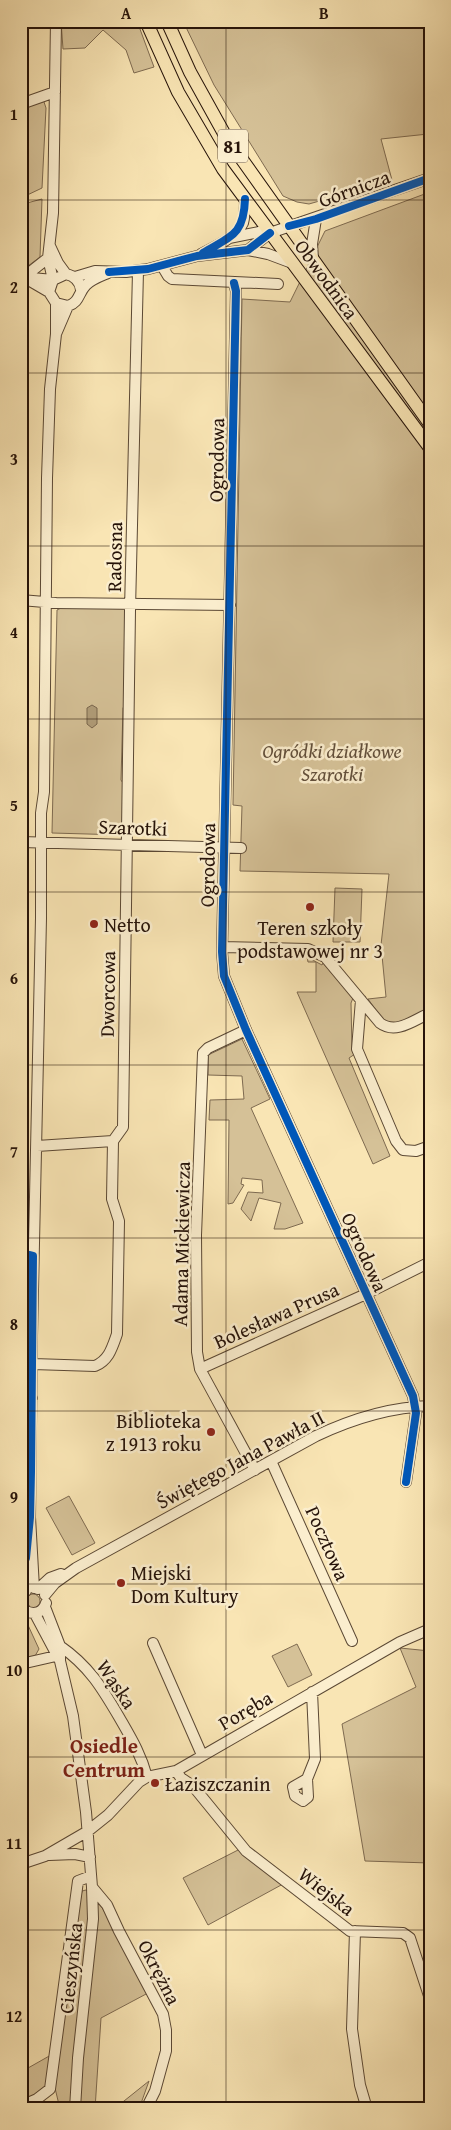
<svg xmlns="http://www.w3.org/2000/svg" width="451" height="2130" viewBox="0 0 451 2130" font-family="'Gentium Book Plus',serif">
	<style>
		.green { fill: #d5c197; stroke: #7e6a50 }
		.water { fill: #b19e7a; stroke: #79664d }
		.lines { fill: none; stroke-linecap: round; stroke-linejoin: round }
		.minor-casing { stroke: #5b4834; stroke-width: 12 }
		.major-casing { stroke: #261309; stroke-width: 14 }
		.minor { stroke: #fbeece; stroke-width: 10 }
		.major { stroke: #f9e5b4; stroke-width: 12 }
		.rail-casing { stroke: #261309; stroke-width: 4.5 }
		.rail { stroke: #fbeece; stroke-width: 2.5; stroke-dasharray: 8; stroke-linecap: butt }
		.cycleway-casing { stroke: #fbeece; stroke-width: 11 }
		.cycleway { stroke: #0057b8; stroke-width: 8 }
		.grid { fill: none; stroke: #261309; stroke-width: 1; stroke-opacity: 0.55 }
		.poi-dot { fill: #8f2418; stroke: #fbeece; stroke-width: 2 }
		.labels { text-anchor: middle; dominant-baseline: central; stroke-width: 5; stroke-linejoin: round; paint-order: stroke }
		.shield { fill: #fbeece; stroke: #654; stroke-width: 1 }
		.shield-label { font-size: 19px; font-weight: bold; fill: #261309 }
		.street-label { font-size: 20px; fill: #261309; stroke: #fbeece }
		.park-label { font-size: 20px; font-style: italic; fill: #63503b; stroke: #fbeece }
		.poi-label { font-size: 20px; fill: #261309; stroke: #fbeece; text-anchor: start }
		.neighbourhood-label { font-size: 21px; font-weight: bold; fill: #7a1f14; stroke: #fbeece }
		.neatline { fill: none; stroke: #261309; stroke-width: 2 }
		.grid-label { font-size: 16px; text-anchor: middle; font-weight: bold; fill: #261309 }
	</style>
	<rect width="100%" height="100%" fill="#f9e5b4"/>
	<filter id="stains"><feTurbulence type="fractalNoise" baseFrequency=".004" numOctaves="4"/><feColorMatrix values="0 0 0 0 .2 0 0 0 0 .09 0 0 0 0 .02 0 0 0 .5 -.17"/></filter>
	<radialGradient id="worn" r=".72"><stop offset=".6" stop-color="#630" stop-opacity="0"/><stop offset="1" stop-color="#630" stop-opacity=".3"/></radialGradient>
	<!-- green -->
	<path class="green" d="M61 21H137L154 67 134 73 126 50 103 30 85 48 63 49Z
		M183 21H430V137L428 134 381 139 392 180 309 204 297 202 283 196 214 85Z
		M43 99 46 108 42 188 21 198V109Z
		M430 192V1012L393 1026 384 1021 368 999 386 997 381 945 389 874 240 871 242 806 233 805 242 299 290 302 325 231Z
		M42 199 40 257 28 266 21 265V208L27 203Z
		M61 608H124L126 610V703L123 708 121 780 124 785 123 835 52 833 57 610Z
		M335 888 362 889 360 942H333Z
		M307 957 322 965 323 963 353 998 351 1003 352 1049 355 1054 349 1058 390 1156 373 1164 297 992H316V962H308Z
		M242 1039 270 1099 251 1108 303 1223 285 1229H274L281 1203 259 1198 251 1221 241 1209 248 1192 263 1193 262 1180 242 1178 241 1184 244 1185 233 1203 228 1204 229 1120H209L210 1100 244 1099 242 1076 208 1075V1055Z
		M69 1496 95 1543 72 1555 46 1508Z
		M26 1601a7 7 0 1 1 14 0a7 7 0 1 1-14 0Z
		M21 1622 27 1623 39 1649 35 1656 21 1660Z
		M297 1644 312 1675 288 1687 272 1656Z
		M400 1648 430 1651V1863L365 1861 342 1724 416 1687Z
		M240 1849 283 1884 208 1925 183 1878Z
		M86 1890 103 1909 148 1993 101 2018 95 2109H60L55 2088 21 2106V2072L51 2055 82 1891Z
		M149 2081 139 2109H114Z"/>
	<!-- water -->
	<path class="water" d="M92 705 97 708V724L92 728 87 724V708Z"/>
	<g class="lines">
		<!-- minor casing -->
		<g class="minor-casing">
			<path id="minor" d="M21 104 55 92
				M229 238 259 232 270 233
				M50 246 58 263 66 274
				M248 250 270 233 430 178
				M201 254C214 247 237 237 243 223 245 216 245 206 245 199
				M313 258 312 244 316 219
				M162 266 168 276 172 279 278 284
				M21 277 53 280 48 258 53 213 56 21
				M24 277 48 258
				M75 277 95 271 126 272 148 269 197 256 248 250 268 254 292 263
				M25 278 49 292
				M234 283 236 291 222 952 224 976 246 1030 413 1396 416 1413 406 1482
				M81 290C80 281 75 276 66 274L53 280 49 292 56 303 68 306C80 302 78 293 86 285 92 279 101 276 108 273
				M56 334 68 306
				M21 600 56 603 230 605
				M21 842 241 848
				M222 947 308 949 325 957 380 1023C396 1035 414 1020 430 1013
				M361 1000 357 1049 396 1141 403 1150 416 1151 430 1146
				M246 1030 208 1048 203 1053 196 1235 197 1352 200 1369 255 1470
				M37 1146 113 1141
				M21 1253 33 1256
				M33 1364 95 1366C109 1360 112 1348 117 1334L119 1221 112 1199 113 1141 123 1127 130 610 138 271
				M200 1369 366 1294 430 1262
				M21 1398H32
				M271 1461 352 1641
				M34 1588 30 1517 32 1336 41 918V813L44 792 47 478 50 389 56 334V303
				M38 1589 50 1578 61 1574
				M26 1591V1543
				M45 1595 55 1583 76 1568 316 1436C352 1419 389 1407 430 1406
				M21 1604 26 1611C34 1615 43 1613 46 1603
				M45 1607 60 1646V1661L73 1716 86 1812 92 1887 93 1919 78 2058 75 2109
				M35 1614 60 1661
				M153 1643 202 1755
				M60 1646C89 1666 102 1688 119 1717 131 1738 141 1754 147 1777
				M21 1664 56 1656
				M176 1771 181 1778 193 1786 246 1851 350 1931 403 1933 410 1938 430 1999
				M307 1779 308 1797 303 1801 295 1796 293 1787 307 1779 315 1759 312 1692
				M49 1855 75 1854 90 1857
				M21 1864 45 1856 88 1831 108 1815 139 1782 147 1777 176 1771 400 1642 430 1629
				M92 1887 107 1905 119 1931 163 2014 166 2030V2051L155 2091 146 2109
				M355 1931 352 2029 360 2085 367 2109
				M21 2106 37 2099 50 2089 78 1881 91 1876"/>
		</g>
		<!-- major casing -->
		<g class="major-casing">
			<path id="major" d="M146 21 178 92 223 169 430 448
				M167 21 190 72 226 137 430 424"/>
		</g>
		<!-- minor -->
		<use href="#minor" class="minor"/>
		<!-- major -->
		<use href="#major" class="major"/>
		<!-- rail casing -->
		<g class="rail-casing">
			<path id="rail" d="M21 24 25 21"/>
		</g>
		<!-- rail -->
		<use href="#rail" class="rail"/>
		<!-- cycleway casing -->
		<g class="cycleway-casing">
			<path id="cycleway" d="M289 226 316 219 430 178
				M203 253C231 236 244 235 245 199
				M109 272 148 269 197 256 248 250 270 233
				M234 283 236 291 222 952 224 976 246 1030 413 1396 416 1413 406 1482
				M21 1253 33 1256 31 1472 30 1517 26 1558"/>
		</g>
		<!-- cycleway -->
		<use href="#cycleway" class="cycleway"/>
	</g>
	<!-- grid -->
	<path class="grid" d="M226 21V2109M21 200H430M21 373H430M21 546H430M21 719H430M21 892H430M21 1065H430M21 1238H430M21 1411H430M21 1584H430M21 1757H430M21 1930H430"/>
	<!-- markers -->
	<g class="poi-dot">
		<circle cx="310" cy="907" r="5"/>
		<circle cx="94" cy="924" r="5"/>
		<circle cx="211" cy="1432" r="5"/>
		<circle cx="121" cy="1583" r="5"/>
		<circle cx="155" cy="1783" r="5"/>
	</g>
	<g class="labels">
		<!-- shield labels -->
		<rect class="shield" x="218" y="129.5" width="30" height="33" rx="4"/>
		<g class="shield-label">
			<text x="233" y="146">81</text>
		</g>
		<!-- street labels -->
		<g class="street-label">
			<text transform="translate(354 188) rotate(-20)">Górnicza</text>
			<text transform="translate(327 279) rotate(54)">Obwodnica</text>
			<text transform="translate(216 460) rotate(-89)">Ogrodowa</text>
			<text transform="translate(114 557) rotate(-89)">Radosna</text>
			<text transform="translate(133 827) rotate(2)">Szarotki</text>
			<text transform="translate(207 865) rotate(-89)">Ogrodowa</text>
			<text transform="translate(107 994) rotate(-89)">Dworcowa</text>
			<text transform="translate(181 1244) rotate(-89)">Adama Mickiewicza</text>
			<text transform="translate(365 1252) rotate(66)">Ogrodowa</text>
			<text transform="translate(276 1315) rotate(-24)">Bolesława Prusa</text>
			<text transform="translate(240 1459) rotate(-28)">Świętego Jana Pawła II</text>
			<text transform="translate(328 1543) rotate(66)">Pocztowa</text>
			<text transform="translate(117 1684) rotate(56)">Wąska</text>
			<text transform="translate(245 1710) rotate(-30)">Poręba</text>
			<text transform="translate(327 1891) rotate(38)">Wiejska</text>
			<text transform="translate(70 1968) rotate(-84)">Cieszyńska</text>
			<text transform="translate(160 1972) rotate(63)">Okrężna</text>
		</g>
		<!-- park labels -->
		<g class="park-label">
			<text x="332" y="750">Ogródki działkowe<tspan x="332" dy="23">Szarotki</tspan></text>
		</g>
		<!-- poi labels -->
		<g class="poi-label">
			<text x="104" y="924">Netto</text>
			<text x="310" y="927" text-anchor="middle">Teren szkoły<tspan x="310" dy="23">podstawowej nr 3</tspan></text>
			<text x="201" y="1420" text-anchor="end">Biblioteka<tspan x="201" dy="23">z 1913 roku</tspan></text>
			<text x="131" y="1572">Miejski<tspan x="131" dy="23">Dom Kultury</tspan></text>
			<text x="165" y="1783">Łaziszczanin</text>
		</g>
		<!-- neighbourhood labels -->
		<g class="neighbourhood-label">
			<text x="104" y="1745">Osiedle<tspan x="104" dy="24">Centrum</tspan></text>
		</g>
	</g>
	<!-- margin -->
	<rect width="451" height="2130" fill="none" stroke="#f9e5b4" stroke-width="55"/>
	<rect x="28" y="28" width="396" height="2074" class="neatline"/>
	<g class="grid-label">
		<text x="126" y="19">A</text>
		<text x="324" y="19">B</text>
		<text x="14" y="120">1</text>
		<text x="14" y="293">2</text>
		<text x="14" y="465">3</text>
		<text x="14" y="638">4</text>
		<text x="14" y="811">5</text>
		<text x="14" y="984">6</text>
		<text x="14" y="1157">7</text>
		<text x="14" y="1330">8</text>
		<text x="14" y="1503">9</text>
		<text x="14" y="1676">10</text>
		<text x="14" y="1849">11</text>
		<text x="14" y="2022">12</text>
	</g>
	<rect width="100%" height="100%" filter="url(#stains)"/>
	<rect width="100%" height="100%" fill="url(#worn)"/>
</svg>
